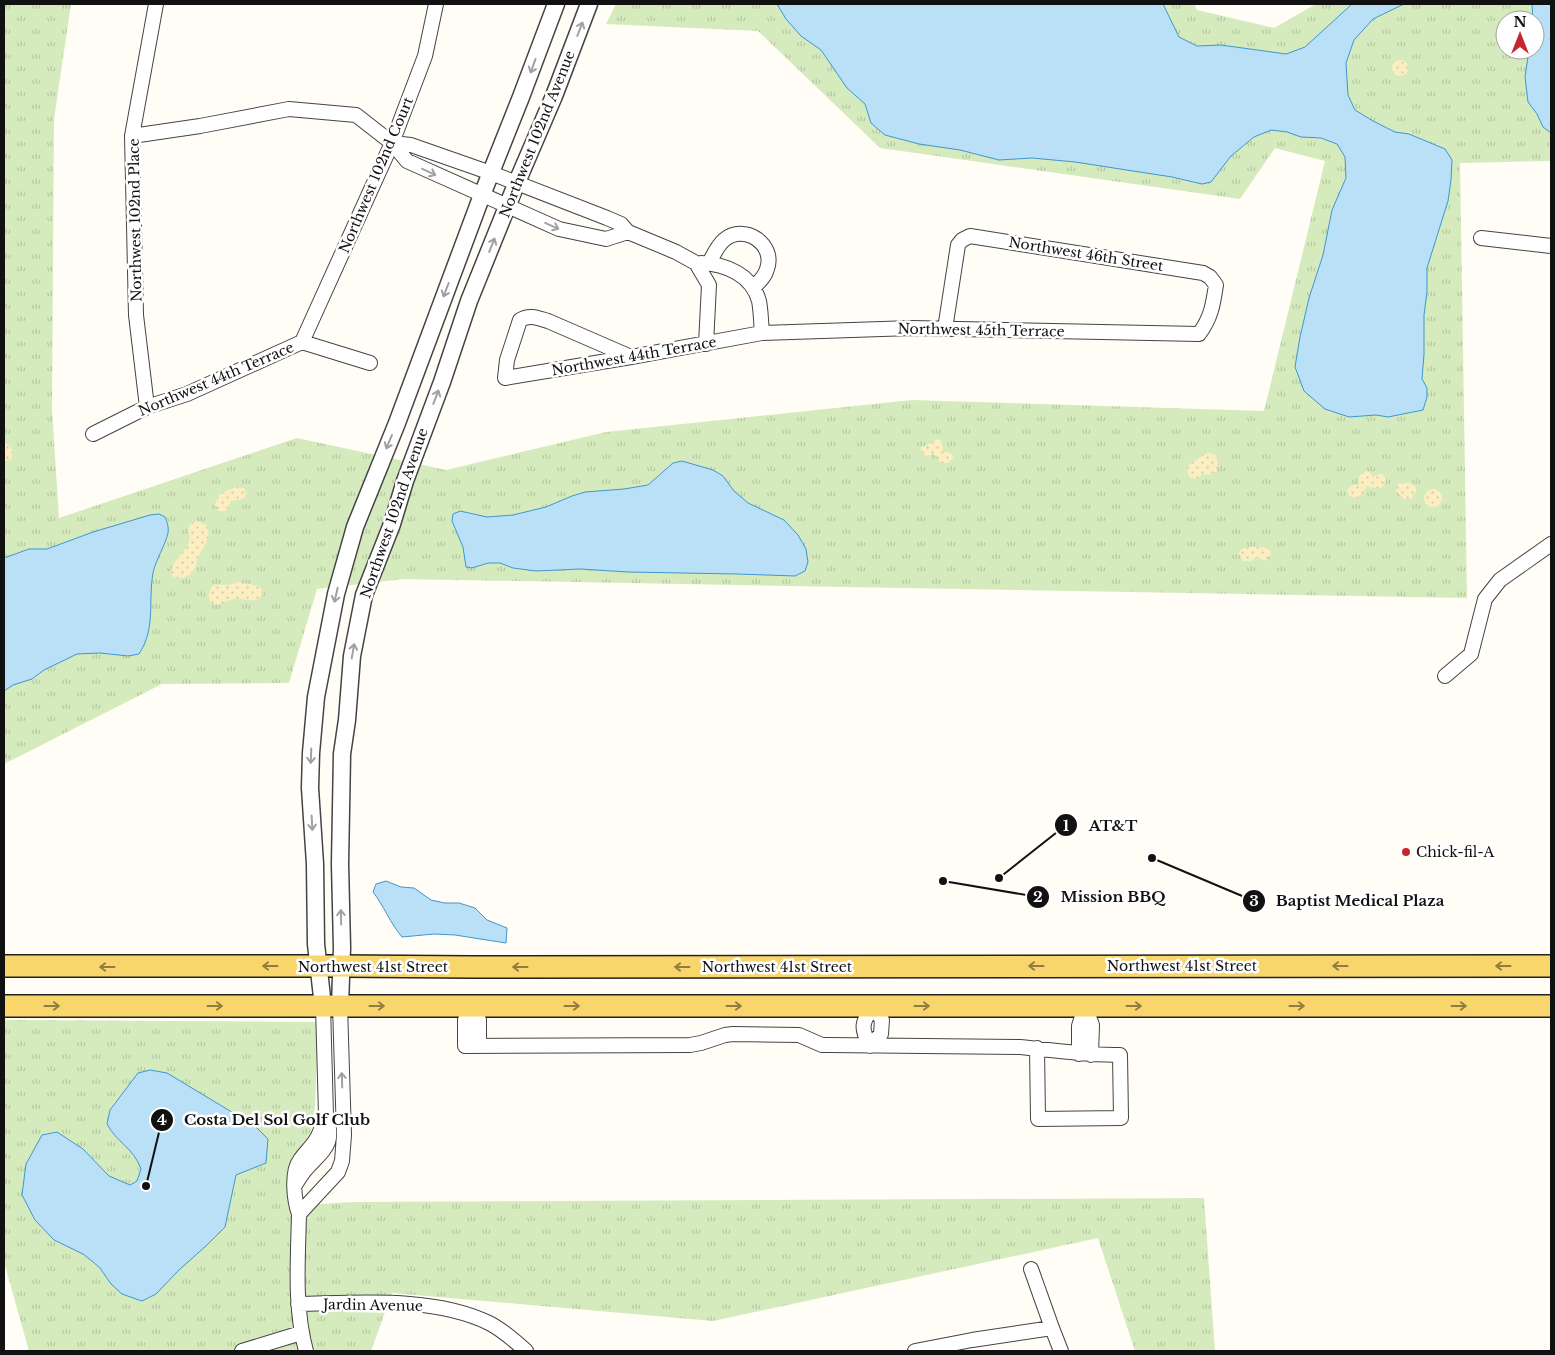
<svg xmlns="http://www.w3.org/2000/svg" width="1555" height="1355" viewBox="0 0 1555 1355" font-family="'Libre Baskerville',serif">
	<style>
		.grass { fill: url(#grass-tufts); fill-rule: evenodd }
		.sand { fill: url(#sand-dots) }
		.water { fill: #b9e0f7; stroke: #3f96cf }
		.lines { fill: none; stroke-linecap: round; stroke-linejoin: round }
		.minor-casing { stroke: #444; stroke-width: 16 }
		.tertiary-casing { stroke: #444; stroke-width: 19 }
		.primary-casing { stroke: #222; stroke-width: 24 }
		.minor { stroke: #fff; stroke-width: 14 }
		.tertiary { stroke: #fff; stroke-width: 16 }
		.primary { stroke: #f9d66b; stroke-width: 21 }
		.oneway { stroke: #a0a0a0 }
		.oneway2 { stroke: #917d42 }
		.poi-dot { fill: #c4262e; stroke: #fff; stroke-width: 2 }
		.labels { text-anchor: middle; dominant-baseline: central; stroke-width: 5; stroke-linejoin: round; paint-order: stroke }
		.street-label { font-size: 14px; fill: #111; stroke: #fff }
		.poi-label { font-size: 14px; fill: #111; stroke: #fff; text-anchor: start }
		.leader { fill: none; stroke: #111; stroke-width: 2 }
		.callout-dot { fill: #111; stroke: #fff; stroke-width: 2 }
		.mark-label { font-size: 15px; text-anchor: middle; font-weight: bold; fill: #fff }
		.callout-label { font-size: 15px; text-anchor: middle; font-weight: bold; fill: #111; stroke: #fff; stroke-width: 5; stroke-linejoin: round; paint-order: stroke }
	</style>
	<defs>
		<pattern id="grass-tufts" width="24" height="20" patternUnits="userSpaceOnUse" patternTransform="scale(1.25)"><rect width="24" height="20" fill="#d5ebbd"/><path d="M3 7l-1-3M5 7V3M7 7l1-3M15 17l-1-3M17 17v-4M19 17l1-3" fill="none" stroke="#b6c8a1"/></pattern>
		<pattern id="sand-dots" width="8" height="8" patternUnits="userSpaceOnUse" patternTransform="scale(1.25)"><rect width="8" height="8" fill="#fbeec1"/><path d="M2 2h.1M6 6h.1" fill="none" stroke="#d6cba5" stroke-width="1.8" stroke-linecap="round"/></pattern>
	</defs>
	<rect width="100%" height="100%" fill="#fffdf5"/>
	<!-- grass -->
	<path class="grass" d="M4 4H71L54 119 52 409 59 518 297 438 446 470 606 432 912 400 1264 411 1325 161 1275 148 1240 199 880 148 758 31 606 24 616 4H1194L1197 10 1274 28 1316 4H1551V161L1460 163 1467 598 404 579 317 589 289 683 162 684 4 764ZM1505 20H1535V50H1505Z
		M4 1020 318 1022 315 1107 311 1131 296 1154 288 1174 289 1206 352 1202 1204 1198 1215 1351H1135L1098 1238 713 1321 392 1293 371 1351H29L4 1262Z"/>
	<!-- sand -->
	<path class="sand" d="M1392 68a8 8 0 1 1 16 0a8 8 0 1 1-16 0Z
		M937 439 942 441 943 452H949L953 455V458L948 463H941L934 454 926 456 921 451V447C928 446 932 442 937 439Z
		M4 442 11 447 13 451 11 459 4 461Z
		M1207 453H1212L1217 457V471L1209 475 1202 474 1198 479 1191 478 1188 474 1187 467 1193 462Z
		M1366 471 1369 472 1373 477 1379 474H1383L1386 480C1383 492 1376 488 1367 486L1363 493 1357 498 1349 496 1347 490 1352 485H1358L1360 475Z
		M1401 483H1410L1416 487V491L1411 499H1404L1396 491 1398 484Z
		M236 487 244 488C251 502 237 499 231 501L226 511H219L215 505C220 489 224 493 236 487Z
		M1424 498a9 9 0 1 1 18 0a9 9 0 1 1-18 0Z
		M196 521C217 524 207 544 199 555 196 559 198 557 197 562 195 573 185 581 174 577L171 574C171 560 185 554 189 542 191 533 183 526 196 521Z
		M1246 547C1255 548 1263 545 1270 550L1271 555 1265 561 1263 560 1257 556 1251 561H1243L1239 554C1240 549 1242 549 1246 547Z
		M237 582 259 586 263 591C260 607 244 597 233 599 225 601 220 607 211 603L208 596 212 586C221 582 227 588 237 582Z"/>
	<!-- water -->
	<path class="water" d="M777 4H1163L1179 37 1197 46 1221 45 1286 54 1305 47 1352 4H1404L1373 19 1354 40 1346 63 1348 95 1355 110 1373 121 1395 132 1409 134 1445 149 1452 160 1451 180 1448 201 1427 268V292L1424 315V354L1422 379 1427 388V397L1423 410 1388 417 1376 415 1349 417 1325 409 1304 391 1295 367 1300 337 1309 298 1323 255 1332 210 1346 178 1345 157 1337 144 1321 138 1301 137 1287 132 1271 130 1254 137 1231 156 1211 182 1202 184 1172 177 1075 162 1032 158 999 160 960 150 919 144 885 135 871 123 865 104 847 88 821 50 801 36 786 19Z
		M1532 4H1551V133L1543 127 1537 114 1528 102 1525 77 1529 50H1535V20H1533Z
		M682 461 713 470 723 476 734 491 748 503 784 520 798 535 806 549 808 562 805 571 795 576 737 574 628 572 580 569 536 571 513 568 500 563H488L472 568 466 567 463 547 452 521 453 514 460 511 487 517 513 515 546 507 572 496 585 492 624 489 648 485 673 463Z
		M159 514 165 517C167 522 169 527 168 533 165 546 156 559 153 573 148 602 156 628 139 654L128 656 100 653 77 654 44 670 32 679 13 685 4 691V558L29 549H47L93 532 150 515Z
		M386 881 401 887 414 888 431 900 445 903H459L475 908 487 920 507 928 506 943 455 935 434 934 402 937C390 923 384 906 373 892L376 884Z
		M150 1070 167 1073 255 1126 268 1139 266 1163 236 1175 225 1227 207 1245 179 1270 156 1294 142 1301 122 1294 111 1284 100 1268 93 1262 83 1254 54 1240 35 1220 22 1195 26 1164 42 1135 57 1132 83 1149 109 1176 130 1185 137 1181 141 1169C133 1147 117 1143 107 1124L110 1110 138 1073Z"/>
	<g class="lines">
		<!-- minor casing -->
		<g class="minor-casing">
			<path id="minor" d="M132 136 200 126 289 109 356 115 392 143 407 161 559 229 606 239 628 232
				M392 143 411 145 491 173 607 218 621 224 628 232 676 252 696 263 709 285 706 344
				M1481 238 1551 246
				M701 263C726 264 752 275 759 301 761 311 761 323 762 333
				M709 263C713 256 717 246 724 240 744 223 776 244 767 269 765 277 759 282 753 288
				M302 342 392 143 425 56 436 4
				M631 357 548 321C538 318 530 314 520 320L507 360 505 378 631 357 762 333 912 328 1199 334C1211 318 1213 305 1216 285L1210 277 1203 273 970 236 962 240 958 245 945 329
				M147 407 136 315 132 136 156 4
				M93 434 147 407 187 394 302 342 370 363
				M1445 676 1471 654 1485 599 1500 580 1551 544
				M471 1006 465 1020V1046L690 1045 701 1043 725 1035 733 1034 799 1035 822 1045H829L1020 1047C1053 1050 1086 1055 1120 1055L1121 1118 1038 1119 1037 1048
				M471 1006 479 1020V1046
				M873 1006 882 1020 881 1034 870 1046C860 1027 862 1023 873 1006Z
				M1085 1006 1092 1025 1091 1055
				M1079 1054V1026L1085 1006
				M295 1185C299 1179 302 1173 307 1168 325 1148 335 1145 326 1115L323 1006
				M299 1214 338 1172 342 1161 344 1135 340 1006
				M1031 1269 1052 1328
				M298 1304C359 1303 433 1296 489 1323 503 1330 515 1341 526 1351
				M242 1351 301 1333
				M306 1351C294 1307 298 1260 299 1214 294 1200 291 1172 300 1160 306 1151 315 1144 319 1134 322 1128 323 1122 326 1115
				M915 1351 972 1340 1052 1328 1061 1351"/>
		</g>
		<!-- tertiary casing -->
		<g class="tertiary-casing">
			<path id="tertiary" d="M323 1006 316 944 315 864 310 788 311 753 316 697 336 594 355 527 397 423 482 195 521 97 556 4
				M340 1006 342 948 340 864 342 754 347 720 352 656 364 595 392 524 405 481 442 382 469 301 517 182 554 96 589 4"/>
		</g>
		<!-- primary casing -->
		<g class="primary-casing">
			<path id="primary" d="M4 966H341L471 967 1551 966
				M4 1006H1551"/>
		</g>
		<!-- minor -->
		<use href="#minor" class="minor"/>
		<!-- tertiary -->
		<use href="#tertiary" class="tertiary"/>
		<!-- primary -->
		<use href="#primary" class="primary"/>
	</g>
	<!-- one-way arrows -->
	<defs><path id="oneway-shaft" d="M-6 0H5M1.5-3L5.5 0L1.5 3" fill="none" stroke-width="1.6" stroke-linecap="round" stroke-linejoin="round" transform="scale(1.25)"/></defs>
	<g class="oneway">
		<use href="#oneway-shaft" transform="translate(580 29) rotate(-69)"/>
		<use href="#oneway-shaft" transform="translate(533 66) rotate(110)"/>
		<use href="#oneway-shaft" transform="translate(429 172) rotate(25)"/>
		<use href="#oneway-shaft" transform="translate(552 226) rotate(24)"/>
		<use href="#oneway-shaft" transform="translate(492 245) rotate(-68)"/>
		<use href="#oneway-shaft" transform="translate(446 290) rotate(111)"/>
		<use href="#oneway-shaft" transform="translate(436 397) rotate(-69)"/>
		<use href="#oneway-shaft" transform="translate(389 442) rotate(113)"/>
		<use href="#oneway-shaft" transform="translate(336 595) rotate(103)"/>
		<use href="#oneway-shaft" transform="translate(353 651) rotate(-80)"/>
		<use href="#oneway-shaft" transform="translate(311 756) rotate(92)"/>
		<use href="#oneway-shaft" transform="translate(312 823) rotate(87)"/>
		<use href="#oneway-shaft" transform="translate(341 917) rotate(-91)"/>
		<use href="#oneway-shaft" transform="translate(342 1080) rotate(-92)"/>
	</g>
	<g class="oneway2">
		<use href="#oneway-shaft" transform="translate(270 966) rotate(180)"/>
		<use href="#oneway-shaft" transform="translate(1036 966) rotate(180)"/>
		<use href="#oneway-shaft" transform="translate(1340 966) rotate(180)"/>
		<use href="#oneway-shaft" transform="translate(1503 966) rotate(180)"/>
		<use href="#oneway-shaft" transform="translate(107 967) rotate(-180)"/>
		<use href="#oneway-shaft" transform="translate(520 967) rotate(180)"/>
		<use href="#oneway-shaft" transform="translate(682 967) rotate(180)"/>
		<use href="#oneway-shaft" transform="translate(52 1006)"/>
		<use href="#oneway-shaft" transform="translate(215 1006)"/>
		<use href="#oneway-shaft" transform="translate(377 1006)"/>
		<use href="#oneway-shaft" transform="translate(572 1006)"/>
		<use href="#oneway-shaft" transform="translate(734 1006)"/>
		<use href="#oneway-shaft" transform="translate(922 1006)"/>
		<use href="#oneway-shaft" transform="translate(1134 1006)"/>
		<use href="#oneway-shaft" transform="translate(1297 1006)"/>
		<use href="#oneway-shaft" transform="translate(1459 1006)"/>
	</g>
	<!-- markers -->
	<circle class="poi-dot" cx="1406" cy="852" r="5"/>
	<g class="labels">
		<!-- street labels -->
		<g class="street-label">
			<text transform="translate(537 134) rotate(-68)">Northwest 102nd Avenue</text>
			<text transform="translate(376 175) rotate(-67)">Northwest 102nd Court</text>
			<text transform="translate(135 220) rotate(-91)">Northwest 102nd Place</text>
			<text transform="translate(1086 254) rotate(9)">Northwest 46th Street</text>
			<text transform="translate(981 330) rotate(1)">Northwest 45th Terrace</text>
			<text transform="translate(634 356) rotate(-10)">Northwest 44th Terrace</text>
			<text transform="translate(216 379) rotate(-23)">Northwest 44th Terrace</text>
			<text transform="translate(394 513) rotate(-71)">Northwest 102nd Avenue</text>
			<text x="1182" y="966">Northwest 41st Street</text>
			<text x="373" y="967">Northwest 41st Street</text>
			<text x="777" y="967">Northwest 41st Street</text>
			<text transform="translate(373 1305) rotate(1)">Jardin Avenue</text>
		</g>
		<!-- poi labels -->
		<g class="poi-label">
			<text x="1416" y="852">Chick-fil-A</text>
		</g>
	</g>
	<!-- callouts -->
	<path class="leader" d="M999 878L1066 825M943 881L1038 897M1152 858L1254 901M146 1186L162 1120"/>
	<g class="callout-dot">
		<circle cx="999" cy="878" r="5"/>
		<circle cx="943" cy="881" r="5"/>
		<circle cx="1152" cy="858" r="5"/>
		<circle cx="146" cy="1186" r="5"/>
		<circle cx="1066" cy="825" r="12"/>
		<circle cx="1038" cy="897" r="12"/>
		<circle cx="1254" cy="901" r="12"/>
		<circle cx="162" cy="1120" r="12"/>
	</g>
	<g class="mark-label">
		<text x="1066" y="831">1</text>
		<text x="1038" y="902">2</text>
		<text x="1254" y="906">3</text>
		<text x="162" y="1125">4</text>
	</g>
	<g class="callout-label">
		<text x="1113" y="831">AT&amp;T</text>
		<text x="1113" y="902">Mission BBQ</text>
		<text x="1360" y="906">Baptist Medical Plaza</text>
		<text x="277" y="1125">Costa Del Sol Golf Club</text>
	</g>
	<!-- border -->
	<rect width="1555" height="1355" fill="none" stroke="#111111" stroke-width="10"/>
	<!-- north arrow -->
	<g transform="translate(1520 35)"><circle r="24" fill="#ffffff" stroke="#a0a0a0"/>
	<path d="M0-4L9 19L0 12L-9 19Z" fill="#c4262e"/>
	<text y="-8" font-size="14" font-weight="bold" text-anchor="middle" fill="#111111">N</text>
	</g>
</svg>
